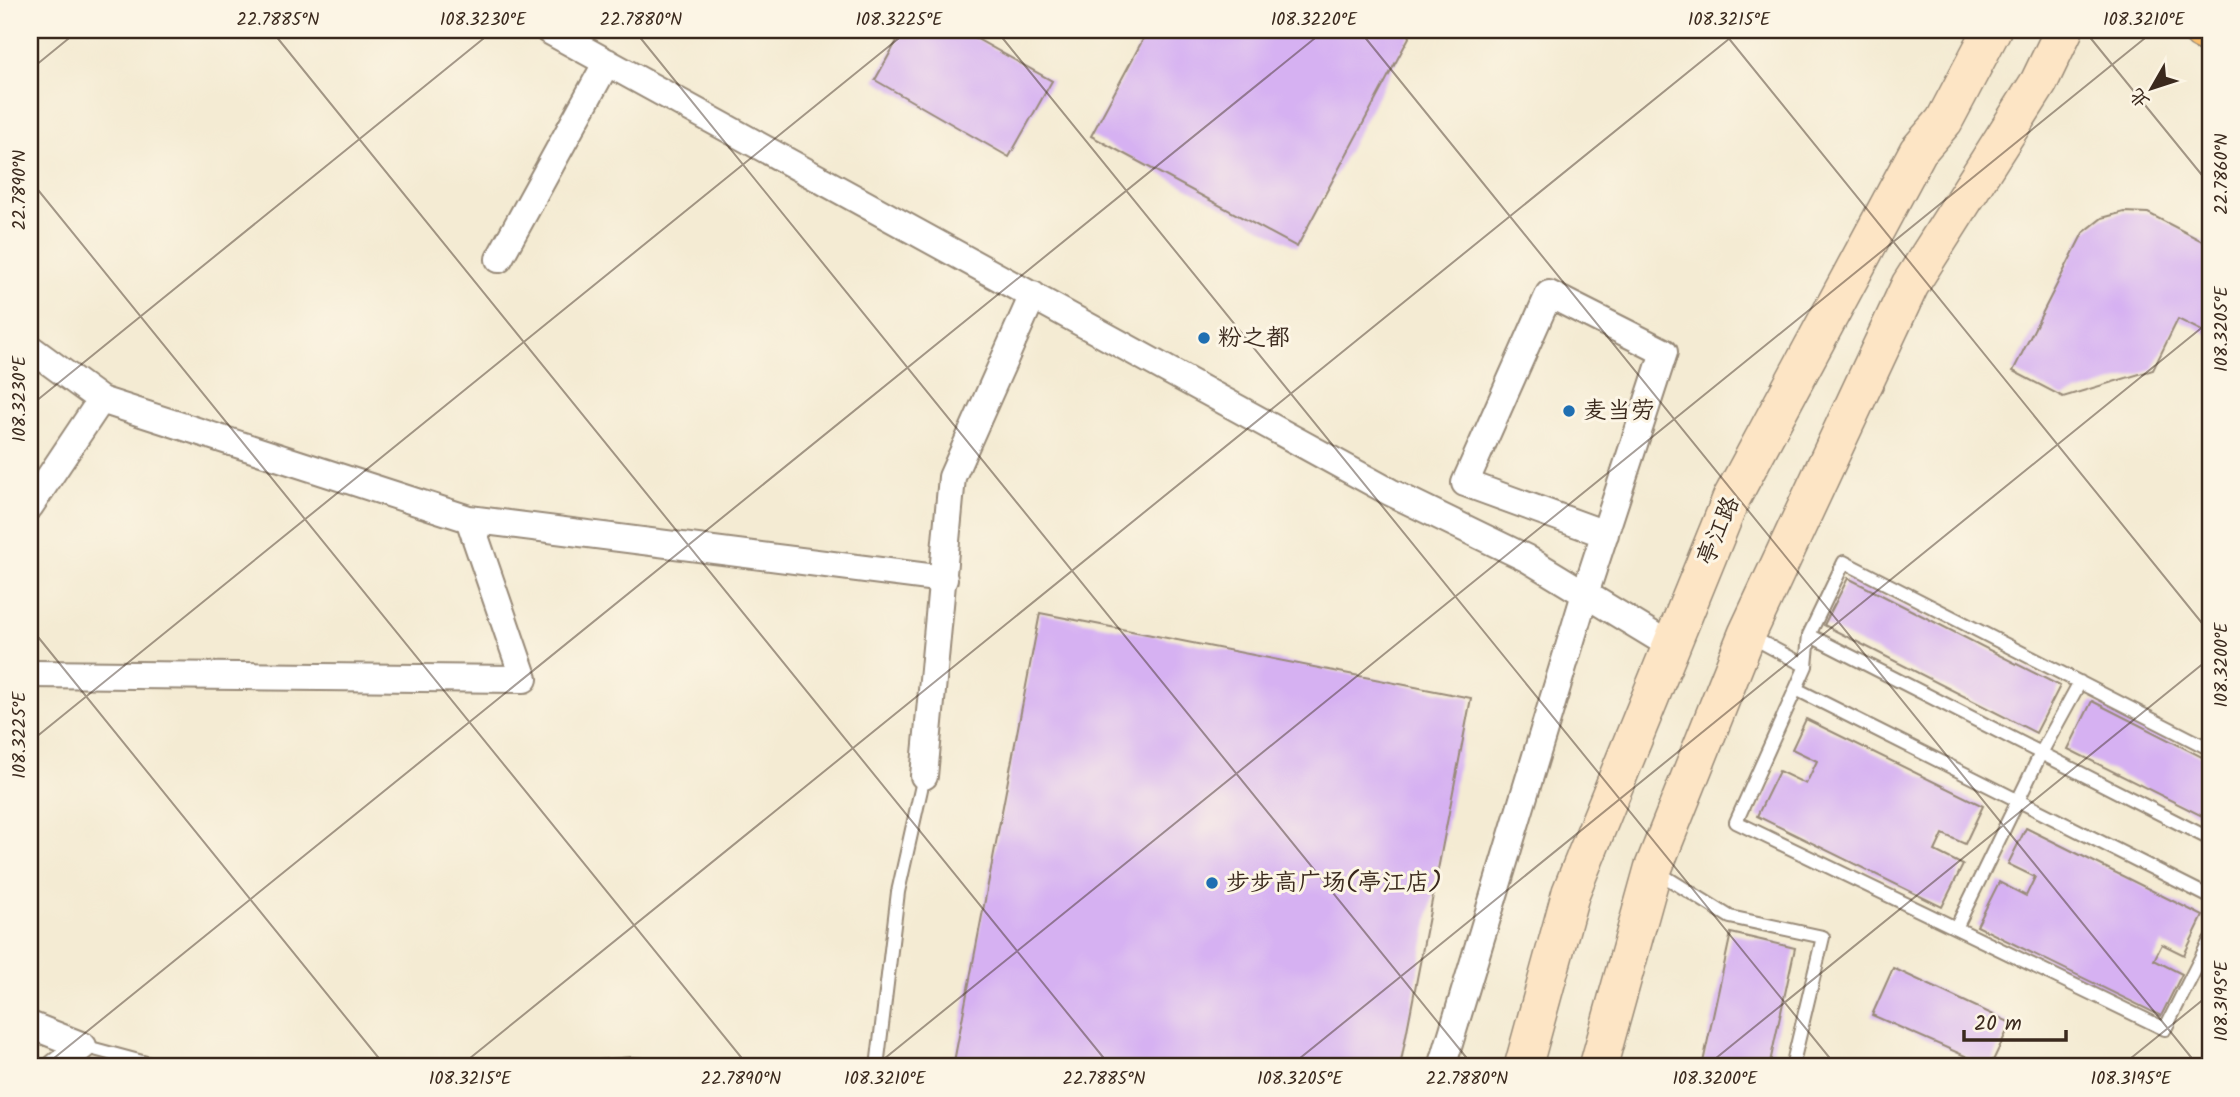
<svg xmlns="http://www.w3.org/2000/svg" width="2240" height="1097" viewBox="0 0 2240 1097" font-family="Kalam,'LXGW WenKai TC',sans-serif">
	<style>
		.building { fill: #d6b1f2 }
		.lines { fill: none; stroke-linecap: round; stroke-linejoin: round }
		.lane-casing { stroke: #988a78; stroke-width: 16 }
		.street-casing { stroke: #988a78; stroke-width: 30 }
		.secondary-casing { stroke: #988a78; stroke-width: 40 }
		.primary-casing { stroke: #988a78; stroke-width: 42 }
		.lane { stroke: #fff; stroke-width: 12 }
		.street { stroke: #fff; stroke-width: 26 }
		.secondary { stroke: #fde5c5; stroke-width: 37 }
		.primary { stroke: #fabe6d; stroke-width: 38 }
		.ticks { fill: none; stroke: #3b2a1e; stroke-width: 2; stroke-opacity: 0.45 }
		.poi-dot { fill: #1f6fb2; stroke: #fcf5e5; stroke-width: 2.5 }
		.labels { text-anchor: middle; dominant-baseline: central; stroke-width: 6; stroke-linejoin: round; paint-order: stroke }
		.poi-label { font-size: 24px; fill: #3b2a1e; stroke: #fcf5e5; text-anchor: start }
		.street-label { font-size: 24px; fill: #3b2a1e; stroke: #fcf5e5 }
		.neatline { fill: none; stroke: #3b2a1e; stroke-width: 2.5 }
		.ticks-label { font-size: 18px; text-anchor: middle; fill: #3b2a1e }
	</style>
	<rect width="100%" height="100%" fill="#fcf5e5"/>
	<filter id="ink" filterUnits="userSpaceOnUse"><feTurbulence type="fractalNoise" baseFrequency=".0143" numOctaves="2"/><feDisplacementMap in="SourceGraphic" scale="14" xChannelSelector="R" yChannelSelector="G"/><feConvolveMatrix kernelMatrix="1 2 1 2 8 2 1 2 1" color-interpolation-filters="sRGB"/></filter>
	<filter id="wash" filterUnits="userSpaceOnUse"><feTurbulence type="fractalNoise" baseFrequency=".00686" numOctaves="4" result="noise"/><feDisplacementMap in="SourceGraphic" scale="28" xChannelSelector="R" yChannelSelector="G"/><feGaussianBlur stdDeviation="1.57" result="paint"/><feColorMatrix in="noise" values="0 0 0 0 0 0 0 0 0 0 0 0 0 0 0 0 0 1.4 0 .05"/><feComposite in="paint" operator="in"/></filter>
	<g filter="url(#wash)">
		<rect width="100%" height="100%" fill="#f4ebd3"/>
		<g id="blocks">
			<!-- building -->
			<path class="building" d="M903 30H961L1052 81 1009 157 875 80Z
				M1148 30H1413L1297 247 1091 136Z
				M2124 212 2148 213 2210 245V335L2178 319 2153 370 2063 397 2013 371 2083 233 2102 218Z
				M1848 578 2060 686 2036 733 1824 625Z
				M1040 613 1471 698 1400 1067H953Z
				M2092 701 2210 761V820L2068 749Z
				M1806 719 1983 806 1965 844 1943 834 1935 851 1963 865 1942 907 1757 816 1779 771 1806 784 1817 761 1792 749Z
				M2026 828 2203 916 2184 955 2162 944 2154 960 2182 974 2161 1016 1977 926 1999 882 2026 896 2035 877 2008 864Z
				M1731 933 1795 948 1769 1067H1702Z
				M1893 968 2011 1023 1990 1067 1872 1015Z"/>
		</g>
	</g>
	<g filter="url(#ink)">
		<use href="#blocks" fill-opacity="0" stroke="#988a78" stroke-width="2"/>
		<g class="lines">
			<!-- lane casing -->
			<g class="lane-casing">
				<path id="lane" d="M1809 635 1844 562 2210 749
					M1750 636 1806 666 1809 635 2210 839
					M1806 666 1736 822 2165 1029 2210 940
					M1796 689 2210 897
					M1656 871 1730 917 1823 937 1792 1067
					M1956 928 2041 753 2080 682
					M83 1046 161 1067
					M599 1067 632 1064 664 1067
					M877 1067 898 892 924 776"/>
			</g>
			<!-- street casing -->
			<g class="street-casing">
				<path id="street" d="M548 30 1390 492 1526 558 1671 646
					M499 259 607 62
					M30 348 101 400
					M30 506 101 400 469 519 524 679 30 674
					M469 519 944 579
					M924 776 952 477 1033 295
					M30 1025 83 1046 56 1067
					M1442 1067 1585 594 1664 352 1549 294 1465 483 1605 534"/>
			</g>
			<!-- secondary casing -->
			<g class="secondary-casing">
				<path id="secondary" d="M1523 1067 1571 892 1731 499 1918 151 1944 121 1992 30
					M1598 1067 1653 869 1747 634 1910 285 2039 82 2064 30"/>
			</g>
			<!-- primary casing -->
			<g class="primary-casing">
				<path id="primary" d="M2202 30 2210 34"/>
			</g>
			<!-- lane -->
			<use href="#lane" class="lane"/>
			<!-- street -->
			<use href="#street" class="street"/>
			<!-- secondary -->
			<use href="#secondary" class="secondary"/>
			<!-- primary -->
			<use href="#primary" class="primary"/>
		</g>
	</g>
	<!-- ticks -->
	<path class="ticks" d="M271 30 1111 1067M634 30 1474 1067M996 30 1837 1067M1359 30 2199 1067M1722 30 2210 633M2084 30 2210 185M30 70 79 30M30 180 749 1067M30 406 494 30M30 627 386 1067M30 742 909 30M43 1067 1325 30M459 1067 1740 30M874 1067 2155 30M1289 1067 2210 321M1705 1067 2210 658M2120 1067 2210 994"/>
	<!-- markers -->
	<g class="poi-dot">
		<circle cx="1204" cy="338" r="7"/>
		<circle cx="1569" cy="411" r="7"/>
		<circle cx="1212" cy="883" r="7"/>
	</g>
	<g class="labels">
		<!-- poi labels -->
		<g class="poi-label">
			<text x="1218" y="338">粉之都</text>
			<text x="1583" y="411">麦当劳</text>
			<text x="1226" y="883">步步高广场(亭江店)</text>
		</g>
		<!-- street labels -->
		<g class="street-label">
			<text transform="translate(1719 531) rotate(-67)">亭江路</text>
		</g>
	</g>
	<!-- margin -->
	<rect width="2240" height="1097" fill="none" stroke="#fcf5e5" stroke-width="77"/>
	<!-- north arrow -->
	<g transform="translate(2152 88) rotate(231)" stroke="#fcf5e5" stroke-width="5" paint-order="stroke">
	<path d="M0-5L12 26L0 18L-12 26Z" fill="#3b2a1e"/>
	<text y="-10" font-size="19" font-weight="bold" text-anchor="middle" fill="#3b2a1e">北</text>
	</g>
	<!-- scale -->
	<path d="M1964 1030v10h102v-10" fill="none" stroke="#3b2a1e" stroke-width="3.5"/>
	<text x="1974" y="1030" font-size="21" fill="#3b2a1e" stroke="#fcf5e5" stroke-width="5" paint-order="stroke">20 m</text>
	<rect x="38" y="38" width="2164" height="1020" class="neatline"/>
	<g class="ticks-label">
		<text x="278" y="25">22.7885°N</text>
		<text x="483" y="25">108.3230°E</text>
		<text x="641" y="25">22.7880°N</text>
		<text x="899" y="25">108.3225°E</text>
		<text x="1314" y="25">108.3220°E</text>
		<text x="1729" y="25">108.3215°E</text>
		<text x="2144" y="25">108.3210°E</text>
		<text transform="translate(2221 174) rotate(-90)" y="6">22.7860°N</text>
		<text transform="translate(19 190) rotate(-90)" y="6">22.7890°N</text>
		<text transform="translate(2221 329) rotate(-90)" y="6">108.3205°E</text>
		<text transform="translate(19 399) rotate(-90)" y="6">108.3230°E</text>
		<text transform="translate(2221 665) rotate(-90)" y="6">108.3200°E</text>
		<text transform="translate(19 735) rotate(-90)" y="6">108.3225°E</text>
		<text transform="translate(2221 1001) rotate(-90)" y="6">108.3195°E</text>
		<text x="470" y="1084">108.3215°E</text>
		<text x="741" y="1084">22.7890°N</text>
		<text x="885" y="1084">108.3210°E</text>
		<text x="1104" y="1084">22.7885°N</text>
		<text x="1300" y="1084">108.3205°E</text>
		<text x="1467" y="1084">22.7880°N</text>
		<text x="1715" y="1084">108.3200°E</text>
		<text x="2131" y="1084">108.3195°E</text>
	</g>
</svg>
